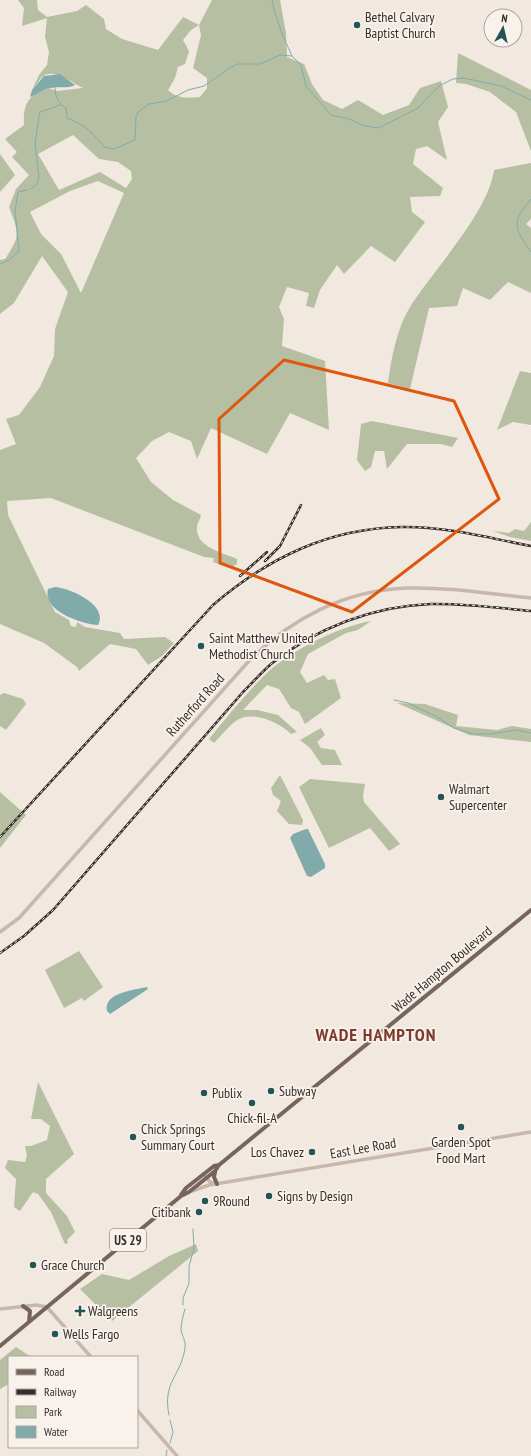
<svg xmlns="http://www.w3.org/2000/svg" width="531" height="1456" viewBox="0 0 531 1456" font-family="'PT Sans Narrow',sans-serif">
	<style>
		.green { fill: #b6bfa1; fill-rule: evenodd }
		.water { fill: #81abab }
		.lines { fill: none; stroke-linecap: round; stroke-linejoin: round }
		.stream { stroke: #81abab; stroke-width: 1 }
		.minor { stroke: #c8b7ad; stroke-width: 3.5 }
		.major { stroke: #77645d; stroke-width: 4 }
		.rail-casing { stroke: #372e2b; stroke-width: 2.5 }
		.rail { stroke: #f9f2ec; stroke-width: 1; stroke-dasharray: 3; stroke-linecap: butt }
		.marked { fill: none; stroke: #df570e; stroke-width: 3; stroke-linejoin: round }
		.poi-dot { fill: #245455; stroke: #f9f2ec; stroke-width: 1.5 }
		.labels { text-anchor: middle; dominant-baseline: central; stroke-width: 3.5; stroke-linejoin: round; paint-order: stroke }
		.shield { fill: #f9f2ec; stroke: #716965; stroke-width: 1 }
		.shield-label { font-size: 13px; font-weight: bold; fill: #372e2b }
		.poi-label { font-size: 14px; fill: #372e2b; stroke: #f9f2ec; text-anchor: start }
		.street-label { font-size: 14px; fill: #372e2b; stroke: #f9f2ec }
		.district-label { font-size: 18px; font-weight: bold; letter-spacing: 1px; fill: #7e3a2b; stroke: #f9f2ec }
	</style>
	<rect width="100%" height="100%" fill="#f1e8e0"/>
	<!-- green -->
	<path class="green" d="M18 0H37L38 10 47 17 77 11 86 5 104 19 106 29 122 39 158 50 183 17 199 25 212 0H280L286 33 287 57 304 64 312 84 323 100 342 109 358 100 383 115 409 105 420 88 441 81 448 107 438 122 447 160 427 146 416 149 413 164 443 188 440 196 410 197 412 212 425 222 395 262 371 246 344 274 337 265 320 290 314 308 306 306 309 293 287 287 279 307 284 319 282 346 325 361 329 430 290 413 267 454 211 428 197 459 191 441 169 432 152 441 136 458 151 482 173 500 201 515C200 519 197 524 197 527 195 547 224 553 237 559V564L230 568 213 562 214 558 204 557 51 498 7 501 8 515 55 612 69 620 71 626 76 627 77 622 85 627 120 633 124 639 165 637 174 643 162 656 148 665 136 649 110 644 79 671 77 667 44 643 0 624V450L16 444 6 419 19 415 40 387 54 356 55 329 68 292 42 256 14 303 0 314V260L5 259C21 235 19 234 9 207L16 189 29 175 12 157 17 152 5 139 24 125C23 103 28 96 48 88L57 91 83 88C72 83 54 67 42 77 38 81 36 86 32 90L39 75 47 65 49 52 45 37 47 18 22 26 24 8ZM199 25 201 35 193 68 207 78V88L200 97C187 98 177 99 168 90L175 78 178 67 185 64 189 51 183 40 191 30ZM73 135 99 159 118 162 131 171 132 179 126 188 100 172 59 190 38 154ZM98 181 124 193 81 293 61 254 41 234 30 212 70 191Z
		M458 53 531 90V151L516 112 490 92 466 84 456 83Z
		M0 154 15 175 0 192Z
		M531 163V219L526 224 531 228V293L508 282 490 300 463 288 457 306 429 308 410 389 388 383C391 359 397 328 410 307 434 269 488 213 494 170Z
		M520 371 531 373V425L513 422 497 430Z
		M372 421 458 438 452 447 441 444H407L387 469 384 451H375L371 467 365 471 357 460 361 424Z
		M531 522V541L510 537 493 531 509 533 515 529 524 531Z
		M371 621 358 630 346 633 308 654 300 672 307 683 324 675 328 680 335 679 341 698 305 724 299 712 291 708 279 689 267 685 243 710H257L278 715 297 732 291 734C280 723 255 711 239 719 230 724 222 735 214 743L209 739C228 716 246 693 268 672 292 650 338 627 371 621Z
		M4 693 23 699 26 704 6 730 0 726V695Z
		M397 703 425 704 458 715 456 726 497 730 512 726 531 729V742L469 735Z
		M321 728 325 735 317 742 321 748 335 750 342 765H322L310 748 300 740Z
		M280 775 303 820 302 825 289 824 277 811 281 801 273 795 271 788Z
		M310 779 365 784 363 795 364 802 400 844 389 851 370 828 329 848 299 787Z
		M0 792 26 815 0 848Z
		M79 951 103 987 84 1001 82 998 64 1008 45 970Z
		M38 1082 74 1154 46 1179V1193L67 1216 75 1232 67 1240 68 1243 65 1244 51 1212 38 1194 33 1192 20 1211 14 1207 16 1179 5 1168 8 1160 25 1162 27 1156 25 1146H31L47 1140 50 1126 41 1119H31Z
		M196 1244 198 1251 112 1321 80 1289 102 1274 129 1280 169 1256Z
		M16 1347 28 1355 36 1357H9V1384L0 1389V1360Z"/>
	<!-- water -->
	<path class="water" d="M60 74 75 85C68 89 58 86 50 88 42 89 37 95 30 97L32 90 44 76Z
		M55 587C70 588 109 605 98 625 82 624 42 611 48 589Z
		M306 829H308L325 864V868L311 877 307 876 290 838 293 834Z
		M147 987 148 989 145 991 110 1014 107 1011C103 993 134 990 147 987Z"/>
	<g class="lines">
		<!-- stream -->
		<path class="stream" d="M272 0 275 13 283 36 292 56 301 65 306 86 331 115 349 119 365 126 379 128 418 108 439 86 453 79 464 78 501 86 531 100
			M55 87C55 96 58 103 66 108L67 118C83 124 94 133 104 147L114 149 135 140 136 116 139 111 149 104 167 101 188 90 204 86 231 67 238 64H260L280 55 292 56
			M31 189 37 184 39 177 35 144 39 116 40 112 60 105
			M531 199C529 203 524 207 521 212 511 228 522 238 531 252
			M0 264 9 260 19 251 15 211 18 192 27 190
			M394 700 408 703 435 716 454 728 473 734H490L517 730 531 733
			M183 1305V1298L189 1283V1266L194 1249 193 1229
			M169 1415C162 1382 181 1376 185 1348 186 1341 182 1336 181 1330 181 1324 183 1315 185 1309
			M170 1443 173 1432 170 1420
			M166 1456 167 1450"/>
		<!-- minor -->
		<path class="minor" d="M0 932 19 918 36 899 248 662C290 619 345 590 407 588 448 587 490 594 531 598
			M205 1176 210 1182 216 1184
			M192 1191 209 1185 531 1132
			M0 1309 36 1305 47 1307 91 1357
			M137 1410 177 1456"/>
		<!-- major -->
		<path class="major" d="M215 1172 214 1177 217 1184
			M181 1195 186 1188 214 1166 219 1165
			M23 1306 30 1311 29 1322
			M0 1346 181 1196 189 1192 215 1171 219 1165 247 1142 531 910"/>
		<!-- rail casing -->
		<g class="rail-casing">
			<path id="rail" d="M265 561 280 546 301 505
				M240 576 267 552
				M0 837 213 605C268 558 329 528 402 527 445 526 489 538 531 546
				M0 953 24 936 53 910 243 692C252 683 261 673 271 664 316 628 373 606 431 604 464 603 498 608 531 611"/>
		</g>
		<!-- rail -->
		<use href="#rail" class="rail"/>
	</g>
	<!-- marked area -->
	<path class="marked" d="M284 360 454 401 499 499 352 612 220 563 219 419Z"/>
	<!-- markers -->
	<g class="poi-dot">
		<circle cx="357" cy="25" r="4"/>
		<circle cx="201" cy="646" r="4"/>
		<circle cx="441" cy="797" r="4"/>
		<circle cx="271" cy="1091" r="4"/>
		<circle cx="204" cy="1093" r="4"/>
		<circle cx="252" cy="1103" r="4"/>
		<circle cx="461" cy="1127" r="4"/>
		<circle cx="133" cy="1137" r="4"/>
		<circle cx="312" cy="1152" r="4"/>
		<circle cx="269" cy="1196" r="4"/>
		<circle cx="205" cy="1201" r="4"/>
		<circle cx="199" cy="1212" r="4"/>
		<circle cx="33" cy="1265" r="4"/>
		<path d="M78 1305h4v4h4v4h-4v4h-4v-4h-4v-4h4z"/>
		<circle cx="55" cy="1334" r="4"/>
	</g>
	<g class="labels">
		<!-- shield labels -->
		<rect class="shield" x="110" y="1229" width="36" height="22" rx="3"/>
		<g class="shield-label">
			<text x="128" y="1240">US 29</text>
		</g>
		<!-- poi labels -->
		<g class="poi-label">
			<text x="365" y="17">Bethel Calvary<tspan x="365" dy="16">Baptist Church</tspan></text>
			<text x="209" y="638">Saint Matthew United<tspan x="209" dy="16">Methodist Church</tspan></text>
			<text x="449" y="789">Walmart<tspan x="449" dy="16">Supercenter</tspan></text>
			<text x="279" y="1091">Subway</text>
			<text x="212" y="1093">Publix</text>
			<text x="252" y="1118" text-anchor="middle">Chick-fil-A</text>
			<text x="141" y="1129">Chick Springs<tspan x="141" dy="16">Summary Court</tspan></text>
			<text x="461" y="1142" text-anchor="middle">Garden Spot<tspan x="461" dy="16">Food Mart</tspan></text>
			<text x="304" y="1152" text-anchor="end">Los Chavez</text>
			<text x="277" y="1196">Signs by Design</text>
			<text x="213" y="1201">9Round</text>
			<text x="191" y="1212" text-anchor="end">Citibank</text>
			<text x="41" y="1265">Grace Church</text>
			<text x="88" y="1311">Walgreens</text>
			<text x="63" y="1334">Wells Fargo</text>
		</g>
		<!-- street labels -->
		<g class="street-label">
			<text transform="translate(195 705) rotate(-48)">Rutherford Road</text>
			<text transform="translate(442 969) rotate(-40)">Wade Hampton Boulevard</text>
			<text transform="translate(363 1148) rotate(-10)">East Lee Road</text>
		</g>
		<!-- district labels -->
		<g class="district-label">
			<text x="376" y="1034">WADE HAMPTON</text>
		</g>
	</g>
	<!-- legend -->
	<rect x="8" y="1356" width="130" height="92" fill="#f9f2ec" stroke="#aba49f"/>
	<rect x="16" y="1369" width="20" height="6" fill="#77645d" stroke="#aba49f"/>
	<text x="44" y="1376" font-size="12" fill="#372e2b">Road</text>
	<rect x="16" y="1389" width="20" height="6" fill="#372e2b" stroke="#aba49f"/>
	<text x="44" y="1396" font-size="12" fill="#372e2b">Railway</text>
	<rect x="16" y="1406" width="20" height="12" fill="#b6bfa1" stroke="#aba49f"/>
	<text x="44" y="1416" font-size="12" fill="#372e2b">Park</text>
	<rect x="16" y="1426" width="20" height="12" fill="#81abab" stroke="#aba49f"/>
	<text x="44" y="1436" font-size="12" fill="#372e2b">Water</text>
	<!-- north arrow -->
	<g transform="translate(503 28) rotate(8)"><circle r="19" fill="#f9f2ec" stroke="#aba49f"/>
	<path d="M0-3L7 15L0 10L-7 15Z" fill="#245455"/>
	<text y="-6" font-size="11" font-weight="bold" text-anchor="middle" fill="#372e2b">N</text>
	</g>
</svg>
